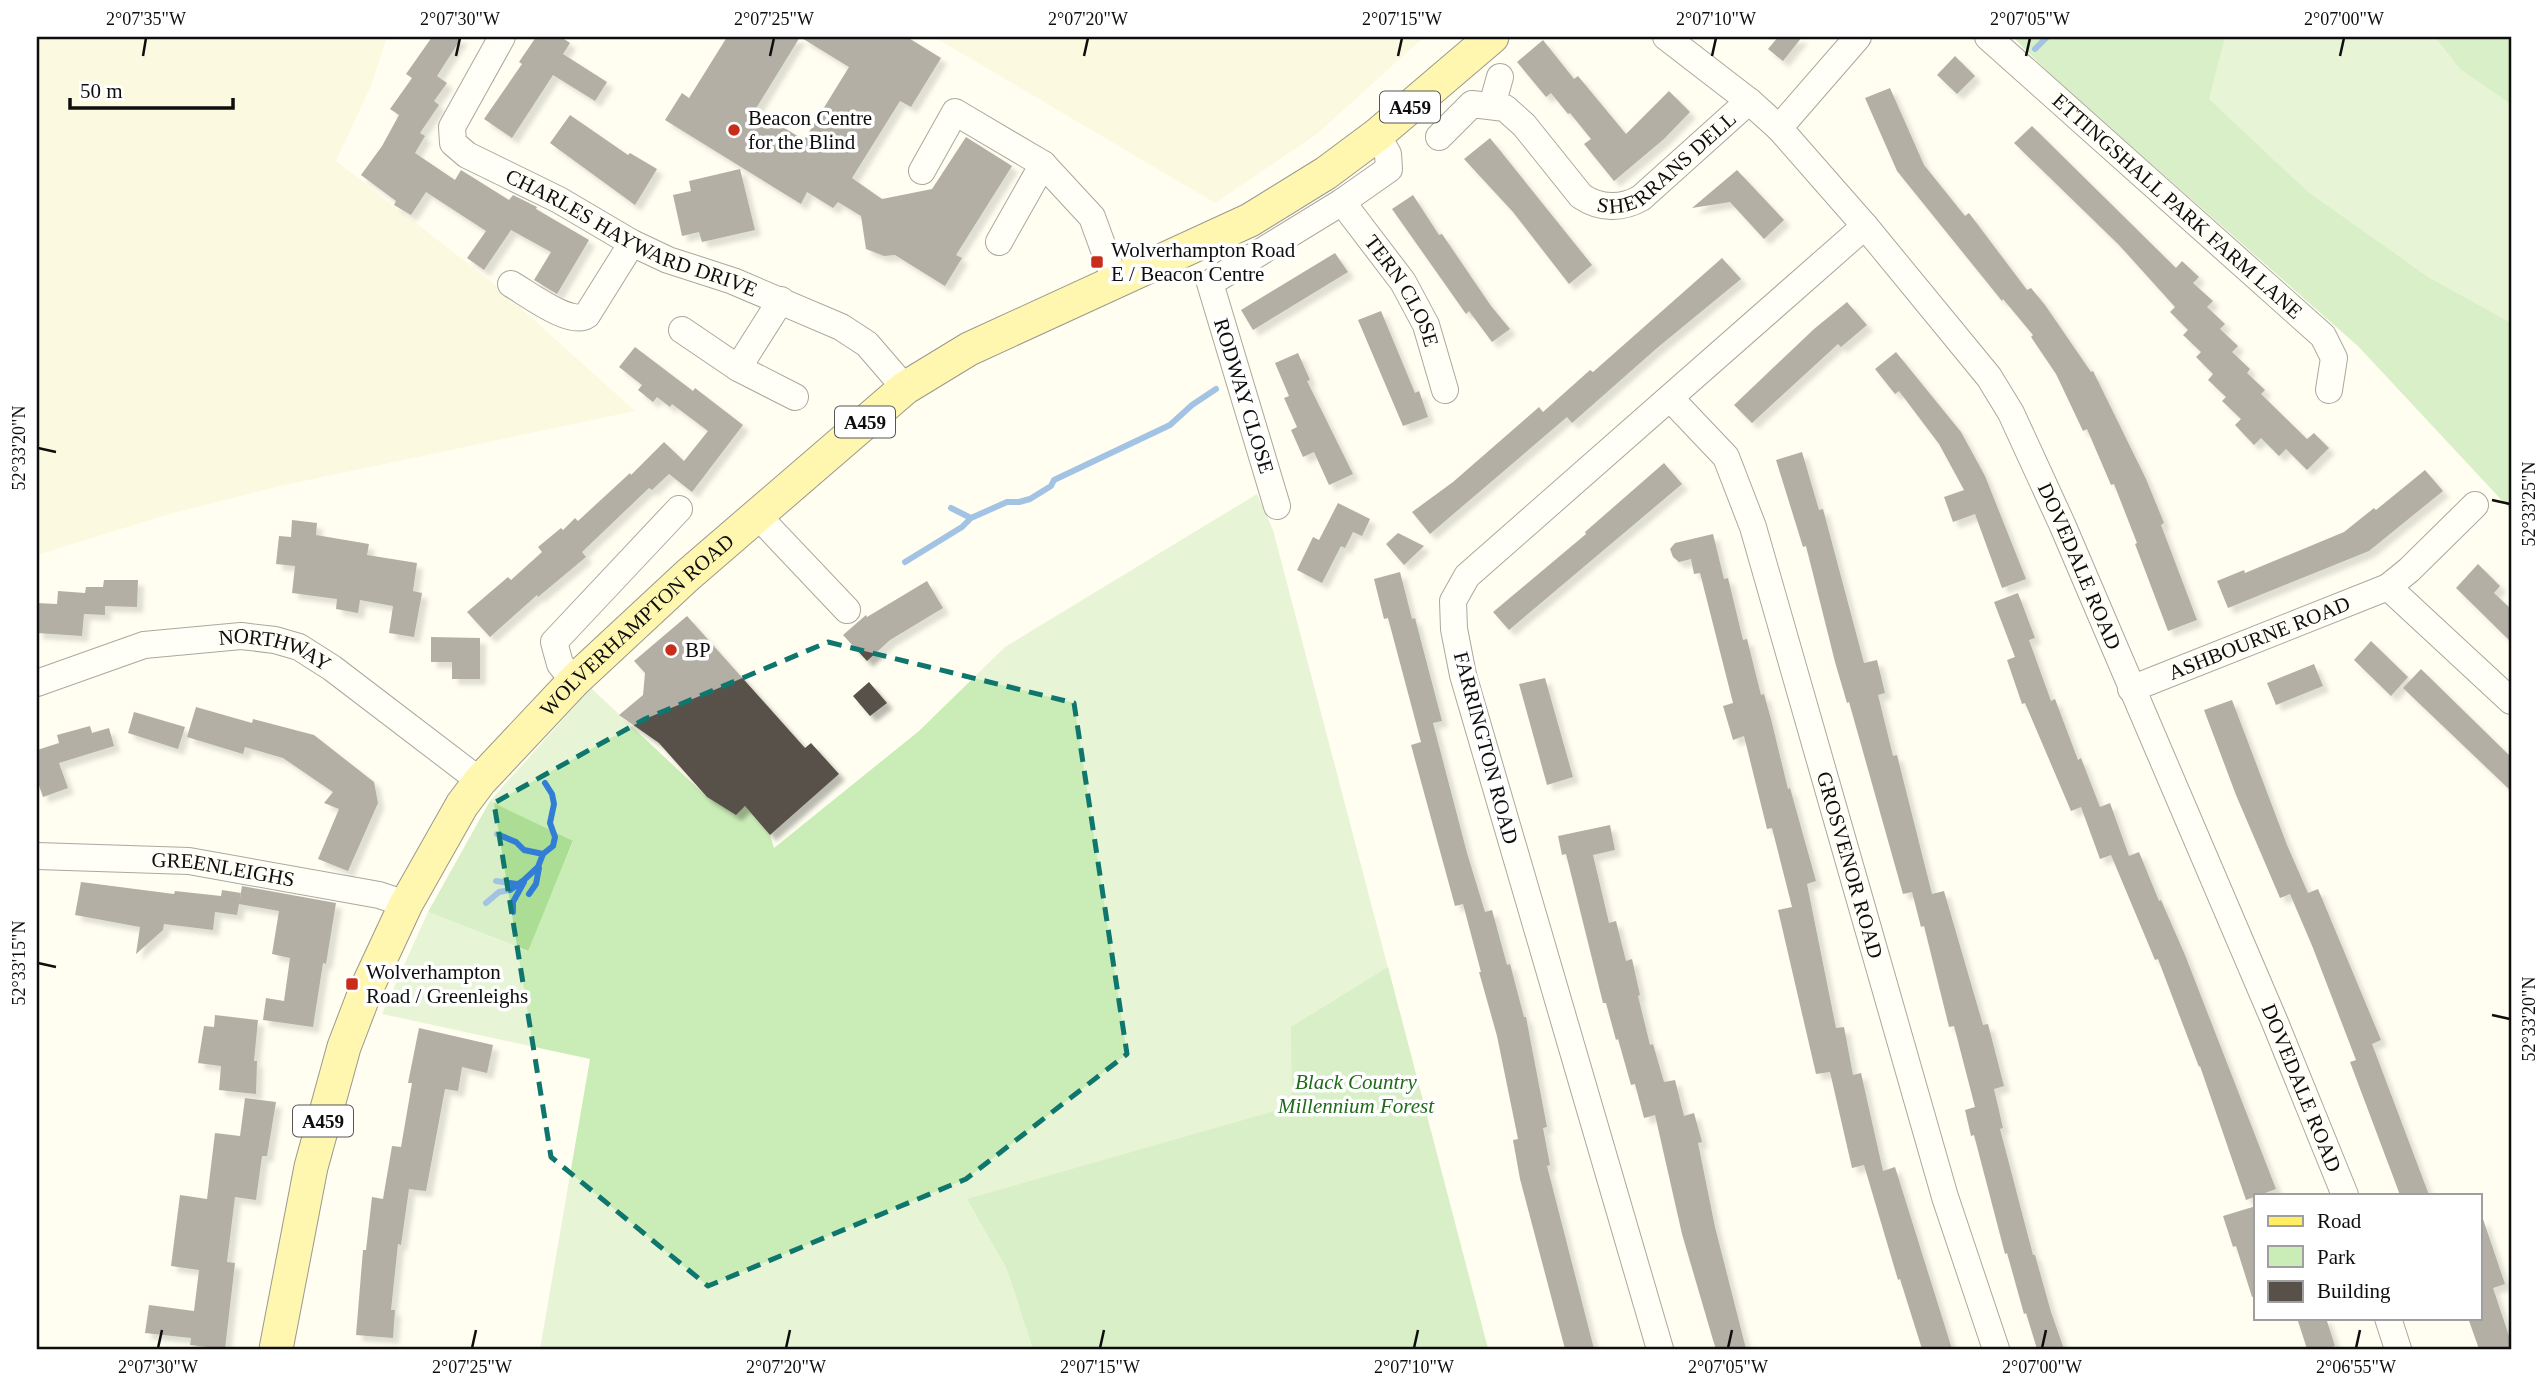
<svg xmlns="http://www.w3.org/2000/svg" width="2548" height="1386" viewBox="0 0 2548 1386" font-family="'Times New Roman',serif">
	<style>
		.farmland { fill: #f5f7cd }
		.green { fill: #caecb6 }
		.forest { fill: #abde94 }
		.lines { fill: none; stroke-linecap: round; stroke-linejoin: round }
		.stream { stroke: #327dd6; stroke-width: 6 }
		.building { fill: #58514a; fill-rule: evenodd; filter: url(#shadow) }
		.minor-casing { stroke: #414141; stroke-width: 28 }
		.major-casing { stroke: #1f1f1f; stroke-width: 35 }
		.minor { stroke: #fff; stroke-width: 26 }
		.major { stroke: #ffef60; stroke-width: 33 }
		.marked { fill: none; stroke: #0f766e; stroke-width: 5; stroke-dasharray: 14 9; stroke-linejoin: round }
		.ticks { fill: none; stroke: #0e0e0e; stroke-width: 2.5 }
		.poi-dot { fill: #c82d1c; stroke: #fff; stroke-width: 2.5 }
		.labels { text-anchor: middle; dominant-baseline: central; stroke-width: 7; stroke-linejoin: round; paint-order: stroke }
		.shield { fill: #fff; stroke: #565656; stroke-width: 2 }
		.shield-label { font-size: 19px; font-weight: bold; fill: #0e0e0e }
		.poi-label { font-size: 21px; fill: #0e0e0e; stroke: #fff; text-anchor: start }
		.street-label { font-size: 21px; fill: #0e0e0e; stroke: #fff }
		.park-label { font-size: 21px; font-style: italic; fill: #1f6b1a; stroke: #fff }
		.neatline { fill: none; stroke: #0e0e0e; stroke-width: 2.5 }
		.ticks-label { font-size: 18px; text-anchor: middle; fill: #0e0e0e }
	</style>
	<defs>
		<filter id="shadow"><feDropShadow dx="6" dy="6" stdDeviation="2" flood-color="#0004"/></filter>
	</defs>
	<rect width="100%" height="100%" fill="#fffef0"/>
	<!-- farmland -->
	<path class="farmland" d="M37 37H387L371 86 336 161 493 283 635 411 280 486 166 515 37 555Z
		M934 37H1424L1317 134 1215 203Z"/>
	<!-- green -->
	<path class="green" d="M2013 37H2511V510L2358 346 2051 75Z
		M1257 494 1273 530 1488 1349H540L590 1059 382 1014 428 912 527 951 573 842 490 801 591 688 707 797 735 814 745 806 770 835 774 848 919 731 1005 647Z"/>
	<!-- forest -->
	<path class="forest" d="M2013 37H2225L2209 99 2308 192 2428 277 2511 323V510L2358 346 2051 75Z
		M2435 37H2511V104L2460 69Z
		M490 801 573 841 528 951 428 912Z
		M1388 967 1488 1349H1033L1007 1269 967 1199 1292 1106 1291 1027Z"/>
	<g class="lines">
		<!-- stream -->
		<path class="stream" d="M2035 49 2047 37
			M951 508 971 518
			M905 562 962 527 971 518 1007 502H1019L1030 499 1051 486 1054 480 1170 425 1192 405 1216 389
			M497 834 516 842 524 850 543 854
			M496 881 517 884
			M529 894 536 884 539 868
			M486 903 499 892 510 890 524 880 538 867 543 854 553 846 555 837 550 823 554 804 552 794 545 783
			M513 912V902L524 882"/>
	</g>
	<!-- building -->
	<path class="building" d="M432 37H462L437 76 447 83 434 101 439 105 420 133 425 136 415 153 455 180 461 170 509 200 513 195 537 207 536 209 589 240 557 294 534 280 551 252 511 230 484 270 467 258 486 231 426 192 411 215 394 205 396 201 361 175 382 146 399 115 390 109 412 78 406 74Z
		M536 37H561L570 43 563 54 607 82 595 101 553 75 512 138 484 119 522 64 519 62Z
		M727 37H907L941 58 911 107 900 101 852 178 882 199 932 189 966 137 1012 166 956 255 962 258 945 286 895 255 884 256 866 249 861 216 838 202 833 208 807 192 801 204 665 120 682 93 689 98ZM800 37 849 67 804 140 755 110Z
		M1778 37H1802L1783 61 1768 49Z
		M1543 40 1574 79 1578 76 1626 134 1669 91 1690 112 1664 139 1614 181 1584 144 1591 139 1570 113 1568 114 1551 93 1546 97 1517 62Z
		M1955 56 1975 76 1957 94 1937 75Z
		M1890 88 1924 165 1965 216 1969 213 2027 290 2031 288 2045 305 2091 372 2093 371 2146 479 2164 523 2161 525 2197 620 2168 631 2135 544 2137 543 2114 484 2111 485 2087 429 2083 431 2056 374 2031 337 2033 335 2003 299 2002 301 1897 171 1865 98Z
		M570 115 628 155 630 153 657 169 635 205 550 143Z
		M2032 126 2176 268 2182 261 2199 277 2193 283 2213 301 2207 307 2225 324 2220 329 2238 346 2232 352 2250 369 2247 373 2265 390 2261 394 2307 439 2314 433 2329 448 2307 470 2286 449 2279 456 2261 438 2254 445 2235 425 2241 419 2222 401 2226 397 2208 380 2213 374 2196 357 2201 352 2183 335 2188 330 2170 312 2175 307 2119 245 2014 143Z
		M1490 138 1592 265 1569 284 1513 212 1464 159Z
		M740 169 755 230 702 242 699 232 682 236 673 195 691 191 689 181Z
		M1737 170 1784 220 1764 239 1730 202 1692 208Z
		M1413 195 1439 235 1442 234 1491 306 1510 329 1492 342 1469 311 1466 314 1392 209Z
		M1335 253 1348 272 1253 330 1241 310Z
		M1722 258 1741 279 1657 348 1572 423 1567 417 1430 534 1412 512 1453 482 1539 407 1543 412 1590 370 1593 372Z
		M1847 302 1867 325 1841 347 1838 344 1752 423 1734 405 1814 329Z
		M1381 311 1415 393 1419 391 1428 417 1403 426 1358 320Z
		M635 347 693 391 695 388 743 425 692 492 669 474 652 490 649 488 582 552 586 557 538 597 537 595 490 637 467 612 508 577 511 580 542 552 538 547 561 528 563 530 575 518 578 521 630 473 631 475 664 442 684 461 708 431 672 404 670 407 657 397 653 402 638 390 642 385 619 367Z
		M1896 352 1961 432 1985 476 2026 579 2002 588 1975 514 1953 522 1944 497 1964 490 1939 444 1899 391 1895 394 1875 369Z
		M1298 353 1310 380 1307 381 1353 474 1329 485 1314 452 1303 457 1291 430 1297 427 1284 398 1289 396 1275 363Z
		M1802 452 1819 510 1823 509 1864 663 1877 660 1885 693 1878 695 1893 756 1897 755 1932 894 1944 891 1983 1025 1988 1024 2004 1086 1994 1089 2003 1128 2000 1129 2033 1255H2035L2051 1312 2064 1349H2037L2026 1313 2024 1314 2007 1253 2005 1254 1974 1135 1971 1136 1965 1110 1975 1107 1954 1026 1949 1027 1924 926 1921 927 1912 892 1903 894 1849 702 1847 703 1835 662 1806 546 1803 547 1776 460Z
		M1664 463 1682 484 1509 630 1493 612 1586 534 1585 532Z
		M2425 470 2443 491 2369 551 2228 608 2217 581 2244 570 2245 573 2344 532 2374 508 2376 510Z
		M1338 503 1370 519 1362 536 1353 532 1345 548 1341 546 1322 583 1297 570 1313 537 1319 540Z
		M292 520 317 523 316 535 369 544 367 555 417 563 413 591 422 593 414 637 389 633 393 606 360 600 358 613 336 609 337 599 292 593 295 566 276 564 279 536 291 537Z
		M1398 533 1424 546 1404 565 1386 544Z
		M1713 534 1724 579 1728 578 1743 640 1747 639 1761 695 1764 694 1771 719 1788 789 1790 788 1816 881 1807 884 1836 1028 1844 1027 1853 1075 1861 1073 1883 1171 1895 1167 1952 1349H1922L1900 1279 1898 1280 1864 1165 1852 1168 1830 1072 1816 1074 1778 910 1792 907 1772 828 1767 829 1744 736 1733 740 1723 706 1733 703 1700 573 1694 574 1691 559 1679 562 1673 557 1670 549 1675 543Z
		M2478 564 2500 586 2494 593 2511 609V642L2456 588Z
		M1400 572 1412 619 1415 618 1442 721 1433 723 1467 853 1485 912 1492 910 1507 965 1510 964 1524 1017H1526L1547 1127 1543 1128 1550 1165 1547 1166 1594 1349H1565L1520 1179 1513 1140 1518 1139 1497 1036 1479 972H1481L1463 904 1455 906 1411 745 1421 742 1388 618 1384 619 1374 579Z
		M104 580H138L137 607 105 606V615L84 614 82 636 37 633V603L57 604 58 591 85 593 86 587H103Z
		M927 581 943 608 890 640 867 661 843 635 866 615 867 617Z
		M2018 593 2035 638 2029 640 2051 701 2055 699 2078 760 2081 758 2100 807 2110 803 2129 856 2139 852 2159 901 2161 900 2185 955 2276 1189 2246 1200 2200 1066 2199 1067 2158 959 2155 960 2111 855 2100 859 2081 807 2071 811 2025 703 2022 704 2007 660 2015 657 1994 602Z
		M687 616 805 748 811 743 839 774 770 835 745 806 736 815 707 797 659 743 619 715 643 695 645 673 634 661Z
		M431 637 480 638V679H452V662H431Z
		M2371 641 2408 677 2391 696 2354 660Z
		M2314 664 2323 686 2276 705 2267 683Z
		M2421 669 2511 757V791L2403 688Z
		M1545 678 1573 777 1547 785 1519 684Z
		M869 682 887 703 870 716 853 696Z
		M2232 700 2287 845 2308 893 2318 889 2381 1040 2372 1044 2429 1195H2400L2350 1062 2356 1060 2313 948 2290 894 2280 898 2236 795 2204 710Z
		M196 707 252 723 253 719 314 735 374 782 378 803 348 871 318 859 339 809 324 803 333 792 283 758 245 747 243 754 187 737Z
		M134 712 185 727 178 749 128 733Z
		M90 726 92 733 109 728 114 746 59 763 68 788 43 797 37 780V750L59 743 57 735Z
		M1610 825 1615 850 1593 855 1609 923 1616 921 1626 961 1632 959 1640 995 1638 996 1650 1045 1653 1044 1664 1082 1675 1080 1684 1116 1694 1113 1702 1142 1698 1143 1715 1227 1746 1349H1716L1713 1340 1682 1234 1655 1115 1644 1118 1635 1084 1631 1085 1618 1039 1616 1040 1606 1003H1603L1566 854 1562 855 1558 836Z
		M81 882 174 894 175 891 221 896 222 890 241 893 239 903 242 886 336 903 326 964 323 963 313 1027 263 1020 266 998 284 1001 290 958 272 954 279 911 239 904 237 915 215 912 213 930 164 924 163 930 136 954 140 927 75 915Z
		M215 1015 258 1020 254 1061H257L256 1094 219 1090 221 1066 198 1063 204 1026 214 1027Z
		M419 1028 493 1045 487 1073 462 1067 458 1091 445 1089 426 1191 409 1189 401 1245 398 1244 391 1310H395L393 1338 356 1335 363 1250H366L372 1197 383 1199 392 1146 401 1147 412 1083H408Z
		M245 1098 276 1102 267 1156H262L256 1200 235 1197 227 1262 235 1263 225 1349 190 1345 191 1338 145 1333 149 1305 194 1311 199 1270 171 1266 180 1195 207 1199 215 1133 240 1136Z
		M2256 1206V1296L2252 1297 2236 1246 2233 1247 2223 1216Z
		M2483 1219 2505 1284 2493 1288 2511 1342V1349H2479L2468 1318H2480V1220Z
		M2297 1318H2326L2335 1346 2324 1349H2307Z"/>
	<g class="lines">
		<!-- minor casing -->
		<g class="minor-casing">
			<g id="minor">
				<path id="s1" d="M502 37 452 127 453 143 467 155 559 200 632 243 668 260 733 281 841 327 867 344 905 388"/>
				<path id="s2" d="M1666 37 1749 101 1779 128 1865 226 1989 377 2011 413 2062 524 2274 1020 2345 1195"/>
				<path id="s3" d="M1988 37 2323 336 2334 358 2329 390"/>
				<path d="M1492 105 1500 77"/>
				<path d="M1779 128 1858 37"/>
				<path id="s4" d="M1439 137 1472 104 1505 108 1524 125 1581 196C1600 209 1622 209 1641 198L1749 101"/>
				<path d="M922 171 955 112 1043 164 1092 217 1116 283"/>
				<path id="s5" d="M1342 202 1403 282 1426 325 1445 390"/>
				<path d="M999 242 1043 164"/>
				<path d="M511 284C527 293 571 327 587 315L632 243"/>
				<path d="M781 300 738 368 795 397"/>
				<path d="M682 330 738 368"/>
				<path id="s6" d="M1670 398 1726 457 1753 527 1945 1197 1996 1349"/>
				<path d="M1277 506 1210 283 1342 202 1389 169 1388 154 1377 135"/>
				<path d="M757 515 847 610"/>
				<path d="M2388 587 2511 701"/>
				<path d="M574 681 560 664 554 642 679 509"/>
				<path id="s7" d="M37 683 144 645 241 636 275 640 299 647 332 668 480 781"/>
				<path id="s8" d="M2131 689 2388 587 2409 570 2475 505"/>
				<path id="s9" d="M37 856 189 861 379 895 406 904"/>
				<path d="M2388 1318 2398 1349"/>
				<path d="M1660 1349 1463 675 1454 629 1453 601 1467 576 1865 226"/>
			</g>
		</g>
		<!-- major casing -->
		<g class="major-casing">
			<g id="major">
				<path id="s10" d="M276 1349 311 1167 344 1047 365 992 406 904 462 805 480 781 574 681 688 575 905 388 969 349 1250 220 1326 173 1377 135 1492 37"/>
			</g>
		</g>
		<!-- minor -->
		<use href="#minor" class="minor"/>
		<!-- major -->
		<use href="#major" class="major"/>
	</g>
	<!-- marked area -->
	<path d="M0 0H2548V1386H0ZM828 642 1074 703 1127 1054 966 1179 708 1286 551 1157 494 803 645 719Z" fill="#fffef0" fill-opacity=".55" fill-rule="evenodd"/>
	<path class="marked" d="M828 642 1074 703 1127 1054 966 1179 708 1286 551 1157 494 803 645 719Z"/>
	<!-- ticks -->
	<path class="ticks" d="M143 56 146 38M456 56 460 38M770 56 774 38M1084 56 1088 38M1398 56 1402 38M1712 56 1716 38M2026 56 2030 38M2340 56 2344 38M38 448 56 452M2492 500 2510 504M38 963 56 967M2492 1015 2510 1019M158 1348 162 1330M472 1348 476 1330M786 1348 790 1330M1100 1348 1104 1330M1414 1348 1418 1330M1728 1348 1732 1330M2042 1348 2046 1330M2356 1348 2360 1330"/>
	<!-- markers -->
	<g class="poi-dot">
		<circle cx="734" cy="130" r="7"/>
		<rect x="1090" y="255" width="14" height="14" rx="3.5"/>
		<circle cx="671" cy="650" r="7"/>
		<rect x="345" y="977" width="14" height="14" rx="3.5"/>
	</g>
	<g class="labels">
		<!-- shield labels -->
		<g class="shield">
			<rect x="1380" y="91.5" width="60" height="31" rx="5"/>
			<rect x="835" y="406.5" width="60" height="31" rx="5"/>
			<rect x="293" y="1105.5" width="60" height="31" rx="5"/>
		</g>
		<g class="shield-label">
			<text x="1410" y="107">A459</text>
			<text x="865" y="422">A459</text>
			<text x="323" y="1121">A459</text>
		</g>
		<!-- poi labels -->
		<g class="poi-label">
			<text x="748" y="118">Beacon Centre<tspan x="748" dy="24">for the Blind</tspan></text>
			<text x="1111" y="250">Wolverhampton Road<tspan x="1111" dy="24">E / Beacon Centre</tspan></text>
			<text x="685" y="650">BP</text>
			<text x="366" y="972">Wolverhampton<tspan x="366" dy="24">Road / Greenleighs</tspan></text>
		</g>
		<!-- street labels -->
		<g class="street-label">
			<text stroke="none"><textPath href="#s4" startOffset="299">SHERRANS DELL</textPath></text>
			<text stroke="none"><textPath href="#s3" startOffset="254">ETTINGSHALL PARK FARM LANE</textPath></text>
			<text stroke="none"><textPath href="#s1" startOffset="320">CHARLES HAYWARD DRIVE</textPath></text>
			<text stroke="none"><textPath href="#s5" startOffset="108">TERN CLOSE</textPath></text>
			<text transform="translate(1244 396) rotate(73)">RODWAY CLOSE</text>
			<text stroke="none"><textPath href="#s2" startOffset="681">DOVEDALE ROAD</textPath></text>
			<text stroke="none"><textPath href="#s10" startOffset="831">WOLVERHAMPTON ROAD</textPath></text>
			<text stroke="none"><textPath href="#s8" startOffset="138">ASHBOURNE ROAD</textPath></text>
			<text stroke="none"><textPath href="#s7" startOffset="247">NORTHWAY</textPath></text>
			<text transform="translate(1486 748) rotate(75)">FARRINGTON ROAD</text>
			<text stroke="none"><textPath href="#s6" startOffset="508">GROSVENOR ROAD</textPath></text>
			<text stroke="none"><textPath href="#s9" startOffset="187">GREENLEIGHS</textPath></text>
			<text stroke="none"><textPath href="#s2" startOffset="1248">DOVEDALE ROAD</textPath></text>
		</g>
		<!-- park labels -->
		<g class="park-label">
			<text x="1356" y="1082">Black Country<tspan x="1356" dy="24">Millennium Forest</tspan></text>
		</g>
	</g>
	<!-- border -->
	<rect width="2548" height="1386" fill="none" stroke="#ffffff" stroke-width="77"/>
	<!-- legend -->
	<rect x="2254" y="1194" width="228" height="126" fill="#ffffff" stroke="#9f9f9f" stroke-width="2"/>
	<rect x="2268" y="1216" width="35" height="10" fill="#ffef60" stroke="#9f9f9f" stroke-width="2"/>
	<text x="2317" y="1228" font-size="21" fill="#0e0e0e">Road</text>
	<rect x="2268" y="1246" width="35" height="21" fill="#caecb6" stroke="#9f9f9f" stroke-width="2"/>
	<text x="2317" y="1264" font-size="21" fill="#0e0e0e">Park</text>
	<rect x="2268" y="1281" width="35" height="21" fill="#58514a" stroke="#9f9f9f" stroke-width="2"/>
	<text x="2317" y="1298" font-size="21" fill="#0e0e0e">Building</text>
	<!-- scale -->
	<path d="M70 98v10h163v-10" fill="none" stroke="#0e0e0e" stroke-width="3.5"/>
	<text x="80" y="98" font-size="21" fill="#0e0e0e" stroke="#ffffff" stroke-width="5" paint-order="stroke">50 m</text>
	<rect x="38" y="38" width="2472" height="1310" class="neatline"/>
	<g class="ticks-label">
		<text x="146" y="25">2°07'35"W</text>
		<text x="460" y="25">2°07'30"W</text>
		<text x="774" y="25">2°07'25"W</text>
		<text x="1088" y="25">2°07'20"W</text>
		<text x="1402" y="25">2°07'15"W</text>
		<text x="1716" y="25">2°07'10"W</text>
		<text x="2030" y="25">2°07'05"W</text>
		<text x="2344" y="25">2°07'00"W</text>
		<text transform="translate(19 448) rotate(-90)" y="6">52°33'20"N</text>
		<text transform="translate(2529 504) rotate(-90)" y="6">52°33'25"N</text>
		<text transform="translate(19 963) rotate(-90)" y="6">52°33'15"N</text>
		<text transform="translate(2529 1019) rotate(-90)" y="6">52°33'20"N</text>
		<text x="158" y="1373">2°07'30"W</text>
		<text x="472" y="1373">2°07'25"W</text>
		<text x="786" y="1373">2°07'20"W</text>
		<text x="1100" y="1373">2°07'15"W</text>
		<text x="1414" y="1373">2°07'10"W</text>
		<text x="1728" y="1373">2°07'05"W</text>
		<text x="2042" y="1373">2°07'00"W</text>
		<text x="2356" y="1373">2°06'55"W</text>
	</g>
</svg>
